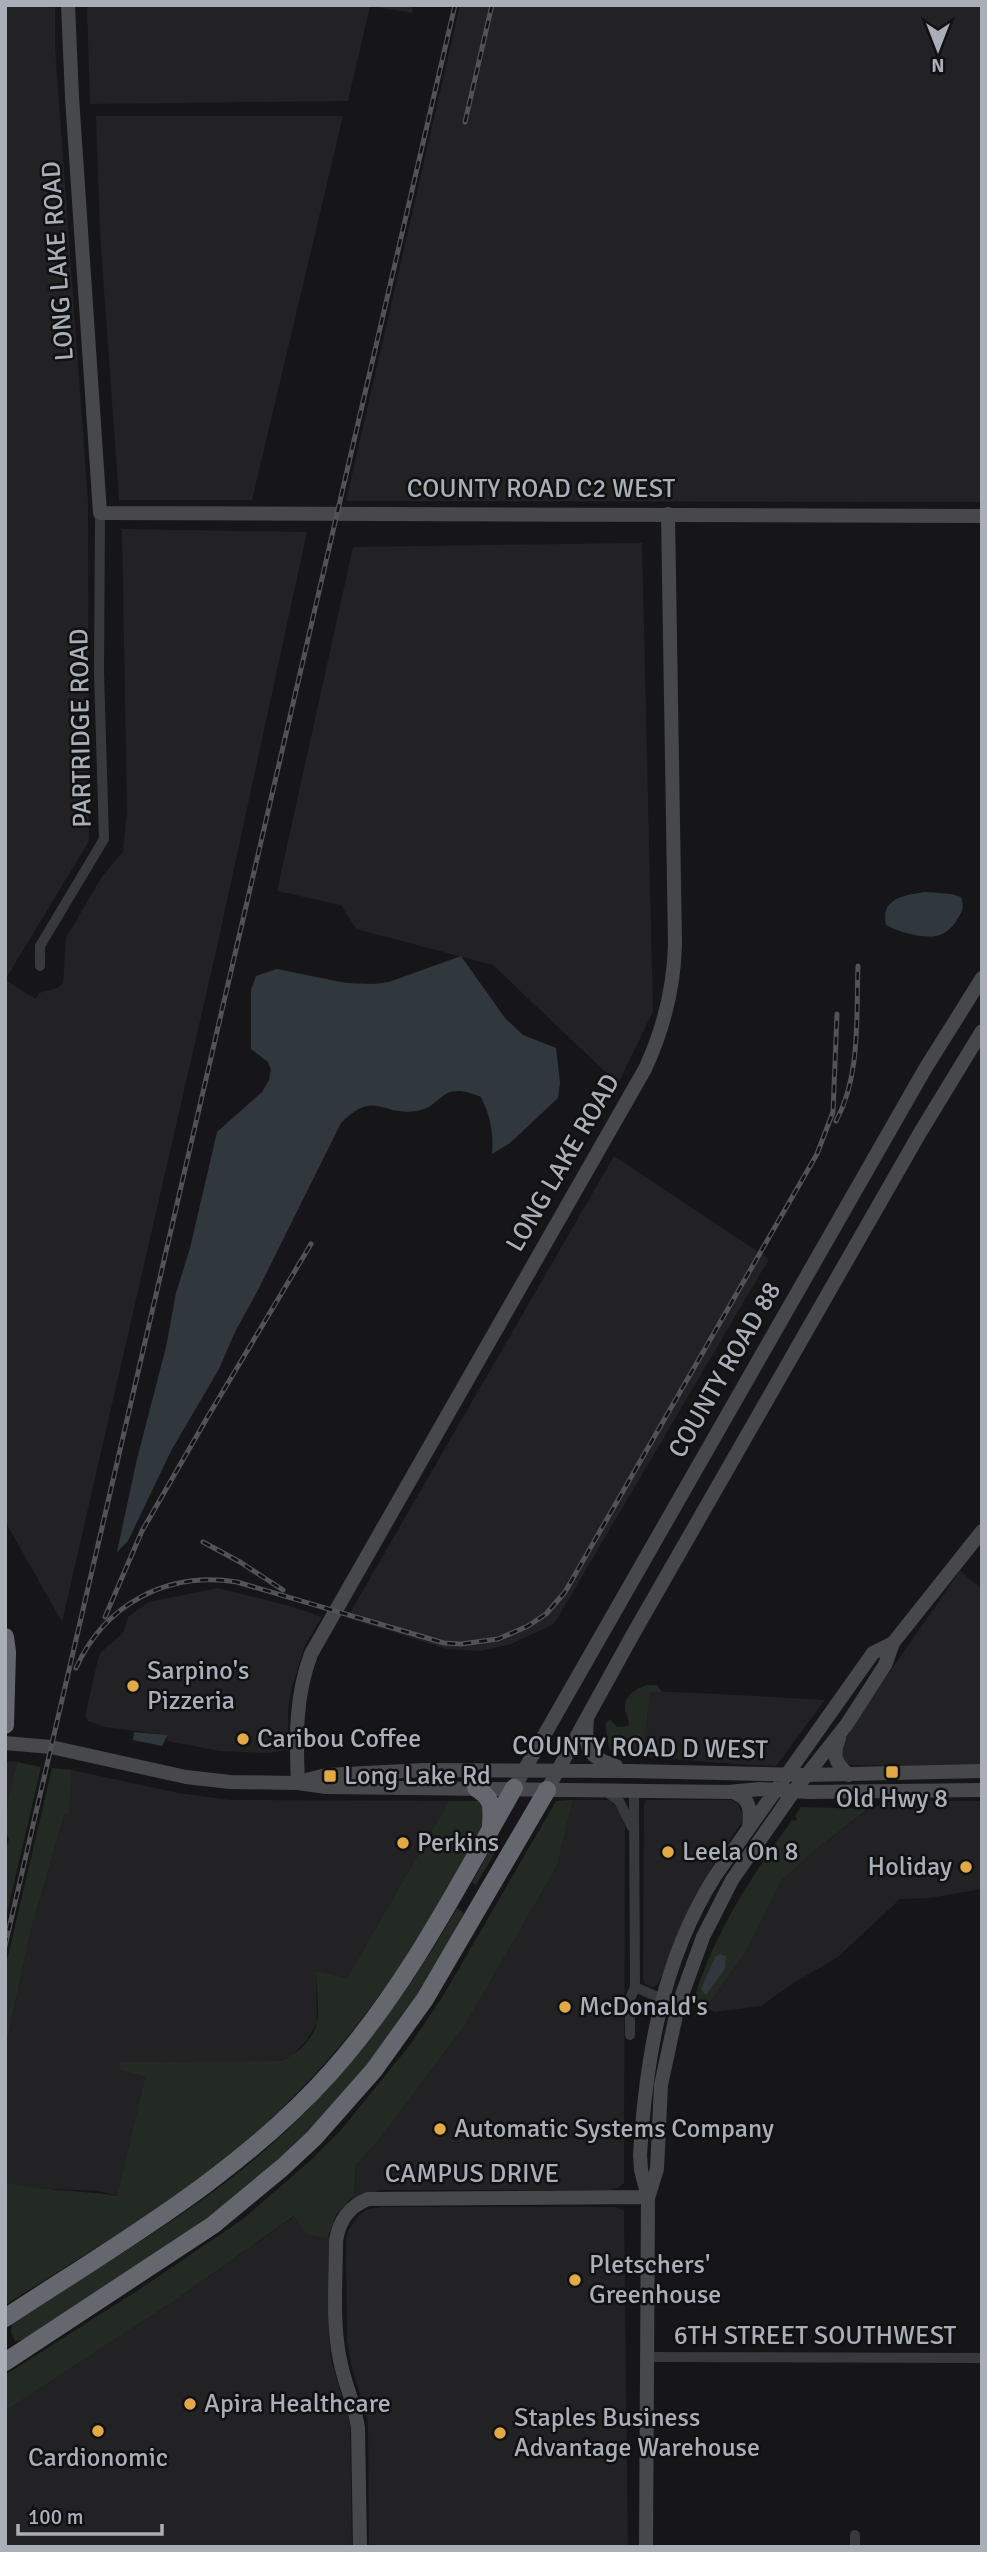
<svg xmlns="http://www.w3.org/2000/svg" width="987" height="2552" viewBox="0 0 987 2552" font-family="Signika,sans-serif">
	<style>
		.built { fill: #222225 }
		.green { fill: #232a23 }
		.water { fill: #30373d }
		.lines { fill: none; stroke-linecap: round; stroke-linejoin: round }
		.street { stroke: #38393d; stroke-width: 10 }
		.secondary { stroke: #46484c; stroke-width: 14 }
		.highway { stroke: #64676d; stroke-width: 18 }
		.rail-casing { stroke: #515357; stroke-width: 5 }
		.rail { stroke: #111113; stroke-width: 2.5; stroke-dasharray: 8; stroke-linecap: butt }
		.poi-dot { fill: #e1aa45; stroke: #111113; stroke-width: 2.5 }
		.labels { text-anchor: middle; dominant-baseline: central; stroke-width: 5; stroke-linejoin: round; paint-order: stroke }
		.street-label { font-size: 26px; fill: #aaaeb7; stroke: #111113 }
		.poi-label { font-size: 26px; fill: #aaaeb7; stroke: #111113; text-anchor: start }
	</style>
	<rect width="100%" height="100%" fill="#161618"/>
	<!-- built -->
	<path class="built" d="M5 5H55V47L88 501 89 841 5 980Z
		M87 5H413L412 13 370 6 348 101 90 104Z
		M460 5H982V502L346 501Z
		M96 116H343L252 500H119L100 234Z
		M122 529 307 532 217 947 62 1622 5 1521V980L36 999 39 993 57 988 63 983 66 938 101 878 123 851 127 812Z
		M642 543 653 1011 618 1084 493 965 356 929 341 905 277 891 353 547Z
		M614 1156 769 1259 554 1624 511 1644 480 1651 447 1649 347 1618Z
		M960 1571 982 1589V1767L850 1765 843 1760 841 1744 842 1740Z
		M218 1588 290 1606 322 1617 305 1645 292 1687 288 1708V1750L268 1753 220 1751 167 1741 168 1735 105 1727 88 1721 85 1716 98 1659 101 1652 123 1633 128 1617 149 1602Z
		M650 1691 719 1694 825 1700 776 1766 751 1765 643 1757Z
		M10 1761 17 1762 5 1819V1763Z
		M72 1770 178 1793 230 1800 449 1801 347 1978 316 1971 317 2023 306 2041 292 2056 277 2061 120 2070 145 2077 117 2196 98 2191 31 2188 5 2182V2050L32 1926 65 1813H68Z
		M573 1800H609L618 1808 625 1825 624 2183 618 2188 609 2190H380L351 2200 355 2191 356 2165 382 2136 465 2025 557 1866Z
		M646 1800H732L738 1803 743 1815 742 1822 714 1863 691 1903 658 1984 653 1987 645 1984 643 1978 644 1805Z
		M892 1801H982V1889L930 1898 900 1899 838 1957 792 1984 761 2006 715 2012 706 2008 748 1948 782 1880 814 1851 869 1809Z
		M380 2207H616L624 2211 628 2547H369L368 2422 351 2364 347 2342 346 2241 348 2231 358 2216 366 2210Z
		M295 2216 328 2238 330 2235 329 2337 331 2360 350 2423 352 2547H5V2411L171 2303Z"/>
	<!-- green -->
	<path class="green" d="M647 1685H657L662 1692H650L643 1757 615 1754 609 1748 605 1724 610 1719 617 1727 628 1726C630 1718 626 1717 625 1709 624 1695 636 1689 647 1685Z
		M17 1762 41 1767 5 1922V1854L9 1839C0 1823 13 1782 17 1762Z
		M52 1768 72 1770 69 1813H65L32 1926 5 2050V1969Z
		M573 1800 557 1866 465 2025 382 2136 356 2165 354 2195 336 2215 328 2238 306 2234 294 2216 171 2303 5 2411V2375L140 2289 243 2219 311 2160 341 2130 410 2045 443 1996 556 1801Z
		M449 1801H484L487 1818C451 1881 417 1946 373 2004 327 2066 271 2124 210 2171 145 2220 74 2261 5 2305V2182C42 2191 80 2190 117 2196L145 2077 120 2070 119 2062 277 2061C294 2059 313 2039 317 2023 320 2010 316 1985 316 1971L347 1978Z
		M801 1807 868 1809 814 1851 782 1880 748 1948 706 2008 693 2003C713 1934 751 1877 792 1820L795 1821 797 1819 795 1816Z
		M496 1846 497 1849 476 1885 472 1882 491 1848Z
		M457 1908 464 1913 421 1993 374 2058 310 2132 215 2216 25 2339 15 2341 11 2333 12 2323C79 2280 148 2239 213 2192 316 2117 394 2018 457 1908Z"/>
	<!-- water -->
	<path class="water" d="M925 892 952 894 961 897C964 906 963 911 958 918 955 924 948 932 942 934 929 941 898 932 886 925 880 898 905 895 925 892Z
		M461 956 505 1018 523 1035 556 1048 560 1083 558 1098 510 1143 492 1154C494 1134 490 1115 481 1097 438 1079 445 1107 416 1111 380 1116 375 1089 341 1123L258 1290 235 1332 219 1369 171 1451 128 1541 117 1552 137 1459 166 1347 176 1293 190 1248 217 1132 262 1092 269 1080 271 1070 268 1062 251 1049V990L256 976 277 969 346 983 374 984 389 982Z
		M134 1732 168 1735 162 1746 133 1740Z
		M720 1954 726 1956 725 1969 706 1995 701 1989 715 1957Z"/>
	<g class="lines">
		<!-- street -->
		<path class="street" d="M40 966V946L104 839 99 672 100 513
			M604 1790 619 1801 632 1827
			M634 1792 635 1987 678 2006
			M630 2035V1999L635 1987
			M648 2357 982 2358
			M855 2535V2547"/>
		<!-- secondary -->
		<path class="secondary" d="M68 5 72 97 100 513 982 516
			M587 1719C584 1748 588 1758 616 1766
			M839 1738C832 1756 835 1763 849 1775
			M5 1743 51 1747 186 1777 230 1782 298 1783 326 1787 728 1792 760 1789 809 1792 982 1790
			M302 1781 326 1775 424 1770 630 1771 806 1775 982 1771
			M298 1783C296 1738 295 1697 311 1654L645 1069C664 1028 674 989 675 944L668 514
			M514 1788 925 1069 982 978
			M547 1790 632 1636 921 1131 982 1031
			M733 1792C751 1798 751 1811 749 1828
			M649 2195 657 2169 661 2085 678 2006 703 1937 732 1880 794 1791 847 1724 885 1665 893 1643 982 1531
			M360 2547 358 2428C355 2404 344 2383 340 2360 332 2322 336 2279 336 2241 339 2221 348 2207 368 2199L648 2197
			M646 2547 648 2197 641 2170 640 2155C646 2057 662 1960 715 1876L873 1653 893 1643"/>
		<!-- highway -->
		<path class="highway" d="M5 1637 7 1652 5 1725
			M476 1788C494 1799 492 1807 491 1826
			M5 2318C119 2243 239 2175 331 2072 406 1988 458 1886 514 1788
			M5 2362 213 2225 283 2167 314 2138 374 2070 425 1999 547 1790"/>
		<!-- rail casing -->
		<g class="rail-casing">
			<path id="rail" d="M465 122 492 5
				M836 1121C861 1075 856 1017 858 966
				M203 1542 240 1562 283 1590
				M105 1617 142 1531 207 1418 311 1244
				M76 1668C105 1604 167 1571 237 1582L444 1643 461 1644 498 1639 528 1626 546 1614 565 1592 817 1154 833 1112 837 1014
				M5 1946 455 5"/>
		</g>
		<!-- rail -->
		<use href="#rail" class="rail"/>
	</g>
	<!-- markers -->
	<g class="poi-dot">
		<circle cx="133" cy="1686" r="7"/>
		<circle cx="243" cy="1739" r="7"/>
		<rect x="885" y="1765" width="14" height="14" rx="3.5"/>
		<rect x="323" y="1769" width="14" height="14" rx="3.5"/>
		<circle cx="403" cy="1843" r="7"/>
		<circle cx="668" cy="1852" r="7"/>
		<circle cx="966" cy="1867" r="7"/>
		<circle cx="565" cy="2007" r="7"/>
		<circle cx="440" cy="2129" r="7"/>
		<circle cx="575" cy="2280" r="7"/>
		<circle cx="190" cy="2404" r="7"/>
		<circle cx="98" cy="2431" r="7"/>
		<circle cx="500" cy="2433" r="7"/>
	</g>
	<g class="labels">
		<!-- street labels -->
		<g class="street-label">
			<text transform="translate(58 261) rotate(-94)">LONG LAKE ROAD</text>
			<text x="541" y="489">COUNTY ROAD C2 WEST</text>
			<text transform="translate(81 728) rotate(-91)">PARTRIDGE ROAD</text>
			<text transform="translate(563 1163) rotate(-60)">LONG LAKE ROAD</text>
			<text transform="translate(725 1370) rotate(-60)">COUNTY ROAD 88</text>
			<text transform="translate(640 1748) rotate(1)">COUNTY ROAD D WEST</text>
			<text x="472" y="2174">CAMPUS DRIVE</text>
			<text x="815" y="2336">6TH STREET SOUTHWEST</text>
		</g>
		<!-- poi labels -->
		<g class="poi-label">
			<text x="147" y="1671">Sarpino's<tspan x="147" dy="30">Pizzeria</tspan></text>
			<text x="257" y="1739">Caribou Coffee</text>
			<text x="344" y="1776">Long Lake Rd</text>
			<text x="892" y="1799" text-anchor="middle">Old Hwy 8</text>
			<text x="417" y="1843">Perkins</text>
			<text x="682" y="1852">Leela On 8</text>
			<text x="952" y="1867" text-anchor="end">Holiday</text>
			<text x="579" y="2007">McDonald's</text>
			<text x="454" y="2129">Automatic Systems Company</text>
			<text x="589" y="2265">Pletschers'<tspan x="589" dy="30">Greenhouse</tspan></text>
			<text x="204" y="2404">Apira Healthcare</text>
			<text x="514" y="2418">Staples Business<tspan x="514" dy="30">Advantage Warehouse</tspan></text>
			<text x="98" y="2458" text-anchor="middle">Cardionomic</text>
		</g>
	</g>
	<!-- border -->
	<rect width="987" height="2552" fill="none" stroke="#aaaeb7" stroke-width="14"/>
	<!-- north arrow -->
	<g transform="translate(938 49) rotate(180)" stroke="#111113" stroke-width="5" paint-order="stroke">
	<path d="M0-5L12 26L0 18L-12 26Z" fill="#aaaeb7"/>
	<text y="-10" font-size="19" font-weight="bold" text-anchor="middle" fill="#aaaeb7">N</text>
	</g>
	<!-- scale -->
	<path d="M18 2524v10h144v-10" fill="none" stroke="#aaaeb7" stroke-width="3.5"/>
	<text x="28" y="2524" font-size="21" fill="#aaaeb7" stroke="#111113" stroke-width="5" paint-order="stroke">100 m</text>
</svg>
